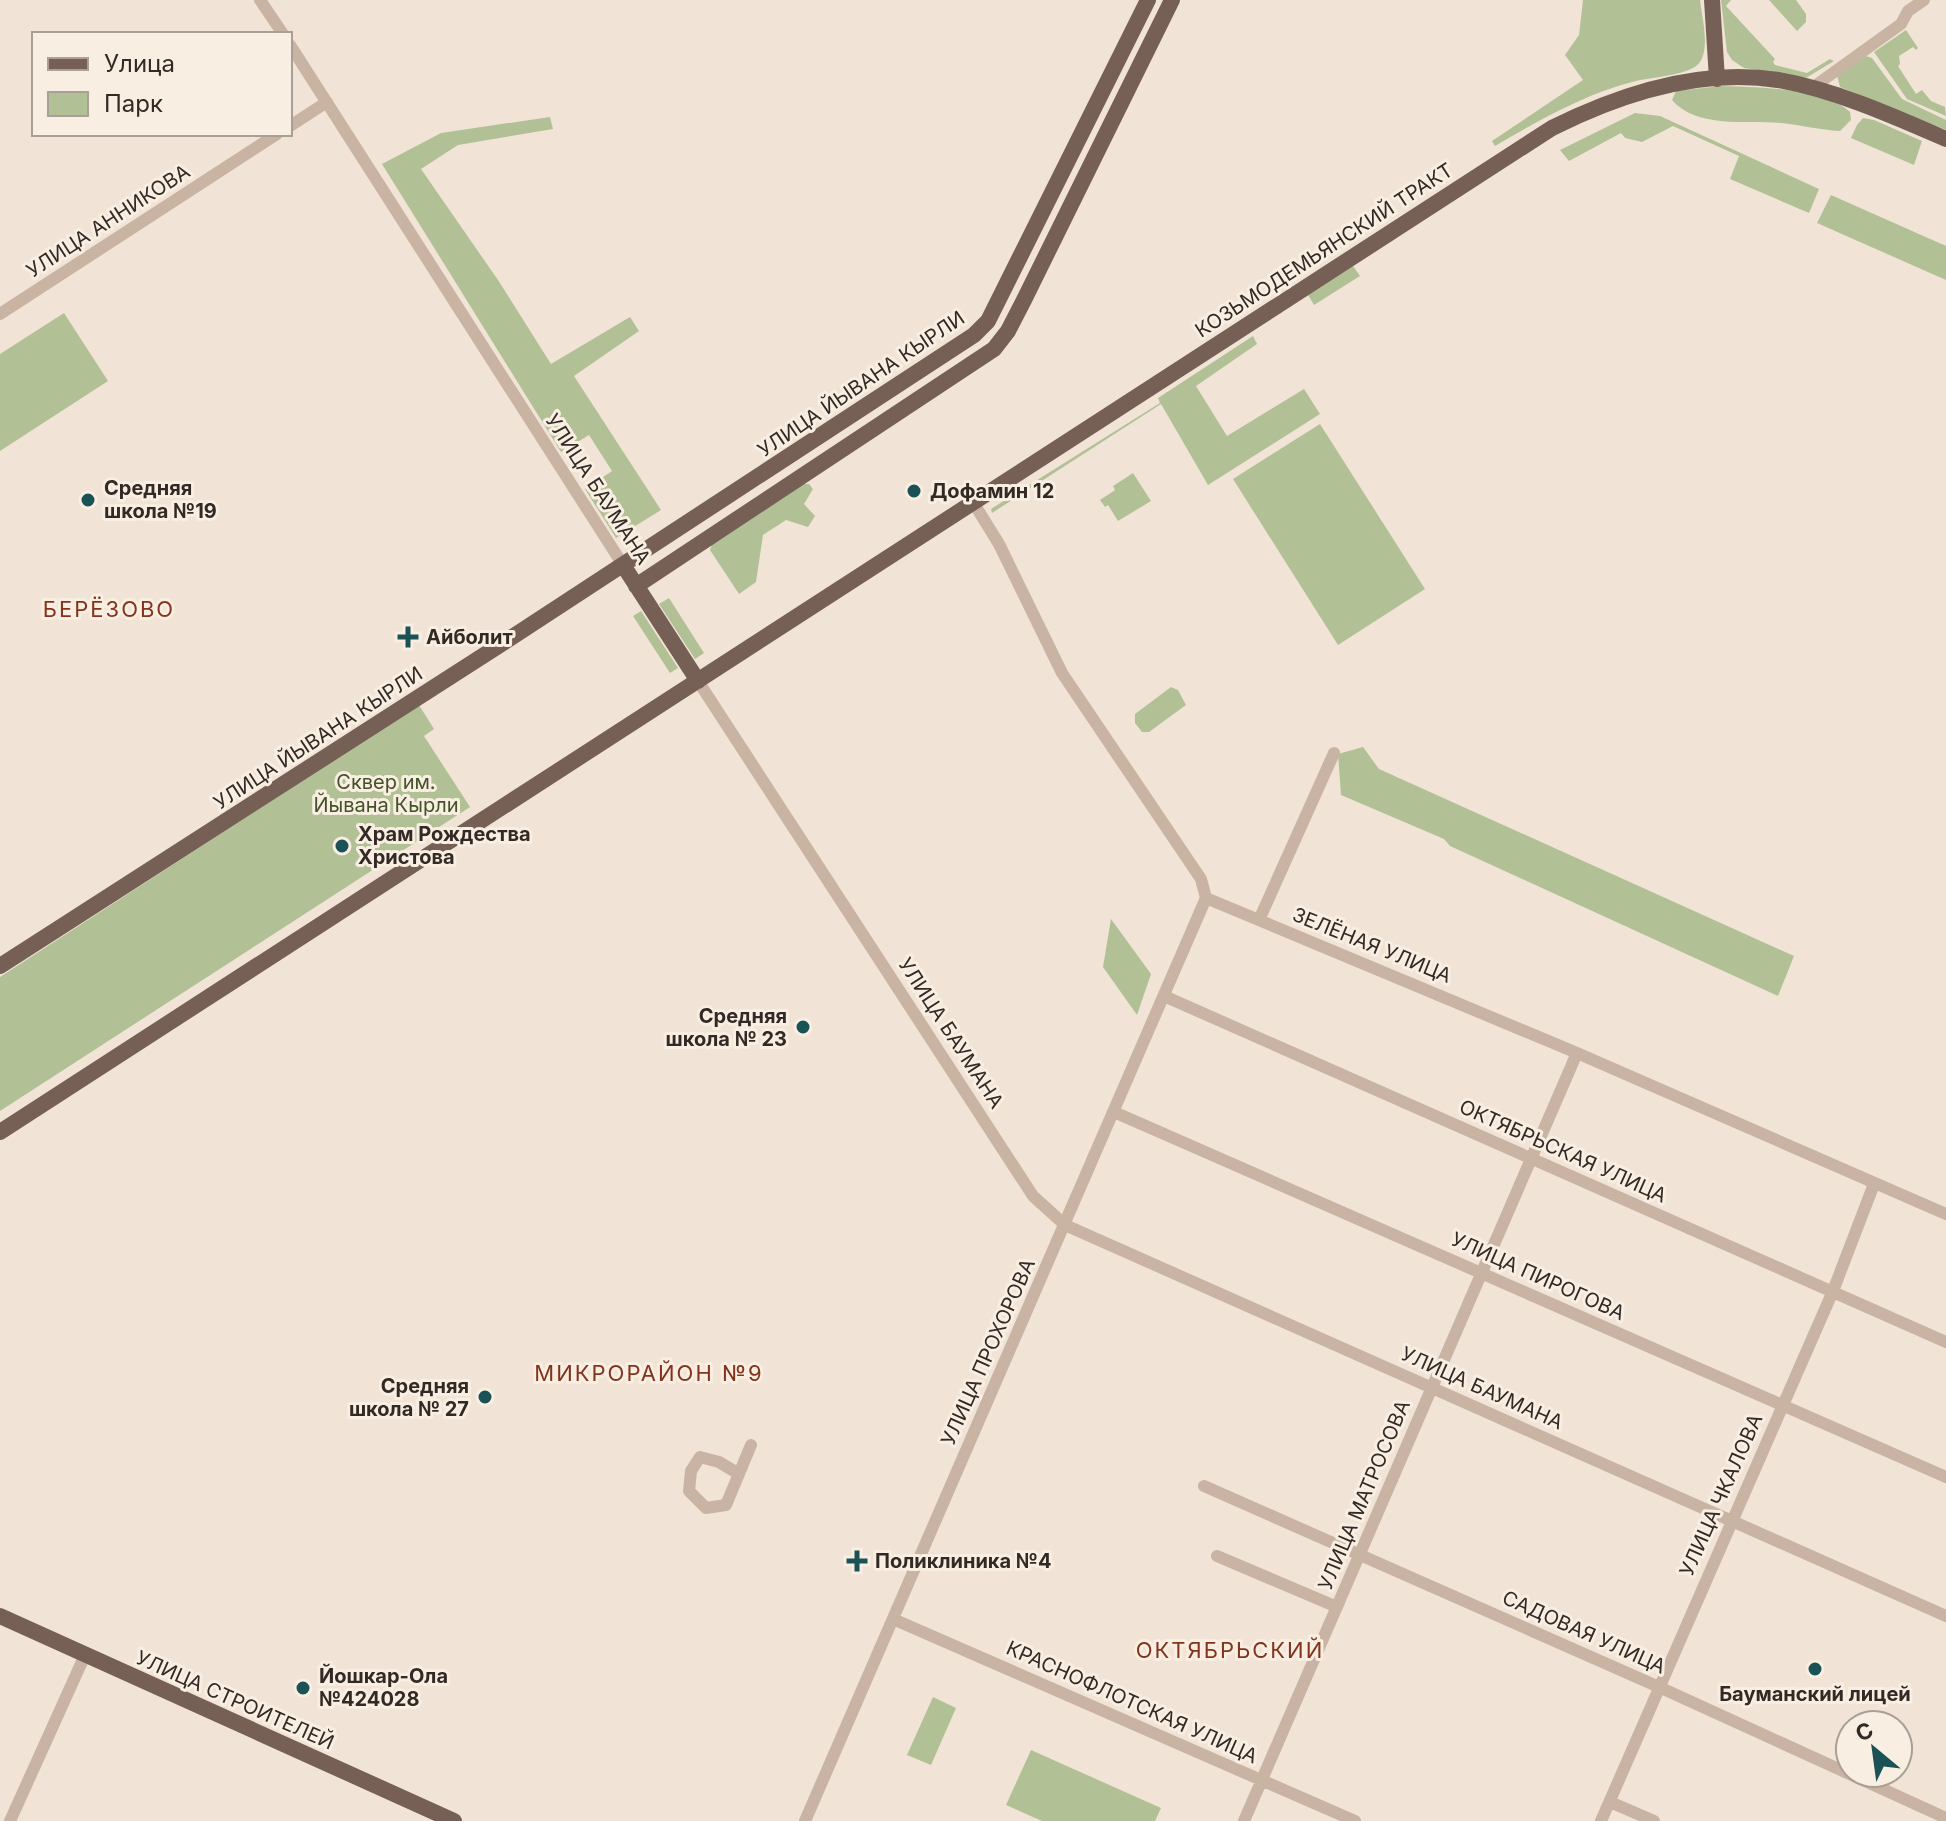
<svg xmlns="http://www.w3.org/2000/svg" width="1946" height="1821" viewBox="0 0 1946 1821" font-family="Inter,sans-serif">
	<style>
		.green { fill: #b2c096 }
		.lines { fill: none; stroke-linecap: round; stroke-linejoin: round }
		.minor { stroke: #c9b3a2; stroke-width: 12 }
		.major { stroke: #766055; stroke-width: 16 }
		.poi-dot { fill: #1a5255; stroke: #f9eee2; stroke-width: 3 }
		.labels { text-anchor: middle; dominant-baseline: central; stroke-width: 6; stroke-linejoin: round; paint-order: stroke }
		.street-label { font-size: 20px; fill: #332925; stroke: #f9eee2 }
		.poi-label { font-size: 20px; font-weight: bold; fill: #332925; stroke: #f9eee2; text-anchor: start }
		.park-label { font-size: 20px; fill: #435228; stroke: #f9eee2 }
		.neighbourhood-label { font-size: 22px; letter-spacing: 2px; fill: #84341d; stroke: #f9eee2 }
	</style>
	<rect width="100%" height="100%" fill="#f1e4d6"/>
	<!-- green -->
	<path class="green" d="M1583 0H1700C1702 17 1710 47 1700 62 1692 75 1652 77 1636 81 1586 93 1540 120 1495 146L1492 141 1583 80 1565 55 1579 35Z
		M1721 0H1731L1726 6 1775 59 1773 62 1775 65 1807 73 1830 59 1834 61 1806 78 1744 68 1732 60 1727 52Z
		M1769 0H1796L1806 14V22L1797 31Z
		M1906 30 1918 48 1916 50 1913 47 1899 56 1900 64 1898 66 1916 94 1922 90 1931 101 1945 107 1946 116 1907 99 1874 52Z
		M1866 56 1872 58 1902 99 1946 120V130L1840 87 1837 75Z
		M1721 86C1755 87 1826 88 1850 112L1851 120 1840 131C1820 130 1801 125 1782 123 1748 120 1697 129 1672 100L1676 91Z
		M1635 113 1660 116 1819 189 1809 213 1730 179 1739 156 1673 126 1642 142 1625 138 1621 133 1569 161 1560 150Z
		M550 117 553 129 458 145 421 169 498 280 551 364 630 317 639 331 574 376 661 510 616 538 585 489 612 471 589 435 561 452 382 164 441 133Z
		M1863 118 1874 120 1922 141 1914 165 1851 138 1857 125Z
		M1831 195 1946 246V280L1817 223Z
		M1353 266 1360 276 1314 305 1308 295Z
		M64 313 108 381 0 451V354Z
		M1253 336 1257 344 1196 386 1227 436 1304 389 1320 414 1208 485 1161 404 992 513 991 509 1160 403 1158 398Z
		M1320 424 1425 589 1338 645 1233 479Z
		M1133 473 1151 501 1118 521 1108 505 1105 507 1100 500 1115 490 1113 486Z
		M800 484H809L813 489 804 504 815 516 808 527 786 520 763 535 756 582 739 594 710 550 713 541Z
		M669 598 704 653 695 659 659 604Z
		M641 611 678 668 670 673 633 616Z
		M1171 687 1178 690 1186 705 1149 732H1142L1135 723V714Z
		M419 705 434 729 424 736 470 807 0 1111V977Z
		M1363 747 1379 769 1794 956 1778 996 1450 846 1444 839 1341 795 1338 754Z
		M1111 919 1151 974 1137 1015 1103 967Z
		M933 1697 956 1708 931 1765 907 1755Z
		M1031 1750 1161 1808 1155 1821H1042L1006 1805Z"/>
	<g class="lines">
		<!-- minor -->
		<path class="minor" d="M260 0 283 34
			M290 45 623 565
			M1812 88 1901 24 1908 11 1924 0
			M290 126 327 102
			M0 314 277 134
			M973 502 999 544 1062 673 1201 879 1206 898
			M698 681 1033 1196 1065 1225 1946 1616
			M1206 898 1577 1053 1946 1214
			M1259 920 1334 753
			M1164 996 1946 1342
			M1114 1112 1946 1477
			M739 1474 719 1462 700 1457 691 1471 689 1491 706 1508 726 1505 751 1445
			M1204 1486 1659 1687 1946 1818
			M1217 1556 1337 1607
			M893 1619 1355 1821
			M1610 1802 1654 1821
			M10 1821 85 1655
			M805 1821 1206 898
			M1244 1821 1577 1053
			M1601 1821 1833 1291 1874 1184"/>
		<!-- major -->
		<path class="major" d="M1712 0 1717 79
			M623 565 698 681
			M636 586 994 349 1008 331 1024 300 1172 0
			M0 966 506 641 974 335 988 321 1148 0
			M0 1132 1552 128C1620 94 1701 68 1778 80 1835 90 1893 116 1946 139
			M0 1616 454 1821"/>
	</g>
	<!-- markers -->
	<g class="poi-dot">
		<circle cx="914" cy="491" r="8"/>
		<circle cx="88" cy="500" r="8"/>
		<path d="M404 625h8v8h8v8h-8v8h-8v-8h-8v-8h8z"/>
		<circle cx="342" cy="846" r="8"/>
		<circle cx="803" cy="1027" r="8"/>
		<circle cx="485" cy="1397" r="8"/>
		<path d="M853 1549h8v8h8v8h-8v8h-8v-8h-8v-8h8z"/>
		<circle cx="1815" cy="1669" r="8"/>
		<circle cx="303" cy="1688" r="8"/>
	</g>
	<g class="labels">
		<!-- street labels -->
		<g class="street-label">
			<text transform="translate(108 221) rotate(-33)">УЛИЦА АННИКОВА</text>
			<text transform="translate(1324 250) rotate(-33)">КОЗЬМОДЕМЬЯНСКИЙ ТРАКТ</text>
			<text transform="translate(861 384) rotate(-34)">УЛИЦА ЙЫВАНА КЫРЛИ</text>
			<text transform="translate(598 489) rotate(57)">УЛИЦА БАУМАНА</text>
			<text transform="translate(318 738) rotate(-33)">УЛИЦА ЙЫВАНА КЫРЛИ</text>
			<text transform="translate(1372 945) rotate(22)">ЗЕЛЁНАЯ УЛИЦА</text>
			<text transform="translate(951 1033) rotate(57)">УЛИЦА БАУМАНА</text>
			<text transform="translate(1563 1151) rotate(24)">ОКТЯБРЬСКАЯ УЛИЦА</text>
			<text transform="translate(1538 1276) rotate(24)">УЛИЦА ПИРОГОВА</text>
			<text transform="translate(988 1352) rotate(-66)">УЛИЦА ПРОХОРОВА</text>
			<text transform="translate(1482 1388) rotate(24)">УЛИЦА БАУМАНА</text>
			<text transform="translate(1364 1495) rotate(-67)">УЛИЦА МАТРОСОВА</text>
			<text transform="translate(1721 1495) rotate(-66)">УЛИЦА ЧКАЛОВА</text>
			<text transform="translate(1584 1632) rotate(24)">САДОВАЯ УЛИЦА</text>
			<text transform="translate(235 1700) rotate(24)">УЛИЦА СТРОИТЕЛЕЙ</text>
			<text transform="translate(1132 1702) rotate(24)">КРАСНОФЛОТСКАЯ УЛИЦА</text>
		</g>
		<!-- poi labels -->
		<g class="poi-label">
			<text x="104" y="488">Средняя<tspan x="104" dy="23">школа №19</tspan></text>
			<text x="930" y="491">Дофамин 12</text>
			<text x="426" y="637">Айболит</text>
			<text x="358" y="834">Храм Рождества<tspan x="358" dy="23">Христова</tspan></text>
			<text x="787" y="1016" text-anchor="end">Средняя<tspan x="787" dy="23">школа № 23</tspan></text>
			<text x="469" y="1386" text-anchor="end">Средняя<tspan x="469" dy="23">школа № 27</tspan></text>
			<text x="875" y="1561">Поликлиника №4</text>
			<text x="319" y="1676">Йошкар-Ола<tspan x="319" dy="23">№424028</tspan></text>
			<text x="1815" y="1694" text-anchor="middle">Бауманский лицей</text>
		</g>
		<!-- park labels -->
		<g class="park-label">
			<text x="386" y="782">Сквер им.<tspan x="386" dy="23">Йывана Кырли</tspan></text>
		</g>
		<!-- neighbourhood labels -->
		<g class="neighbourhood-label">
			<text x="109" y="609">БЕРЁЗОВО</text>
			<text x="649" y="1373">МИКРОРАЙОН №9</text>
			<text x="1230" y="1650">ОКТЯБРЬСКИЙ</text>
		</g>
	</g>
	<!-- legend -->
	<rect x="32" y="32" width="260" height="104" fill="#f9eee2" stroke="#aa9f96" stroke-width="2"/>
	<rect x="48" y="58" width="40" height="12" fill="#766055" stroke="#aa9f96" stroke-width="2"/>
	<text x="104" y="72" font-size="24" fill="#332925">Улица</text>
	<rect x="48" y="92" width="40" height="24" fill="#b2c096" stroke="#aa9f96" stroke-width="2"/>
	<text x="104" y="112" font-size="24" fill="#332925">Парк</text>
	<!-- north arrow -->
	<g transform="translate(1874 1749) rotate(331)"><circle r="38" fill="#f9eee2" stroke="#aa9f96" stroke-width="2"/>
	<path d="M0-6L14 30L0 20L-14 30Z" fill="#1a5255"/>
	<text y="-12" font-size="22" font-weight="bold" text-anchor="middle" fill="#332925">С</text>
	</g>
</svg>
